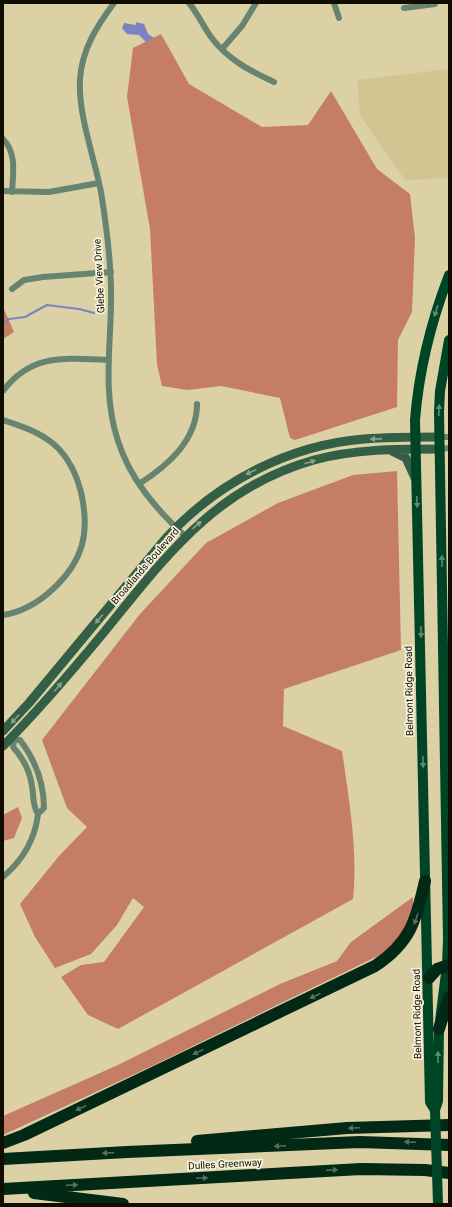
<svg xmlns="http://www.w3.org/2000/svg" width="452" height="1207" viewBox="0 0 452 1207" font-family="Roboto,sans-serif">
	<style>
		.built { fill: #d1c692 }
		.forest { fill: #c67d68 }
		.water { fill: #7a83c3 }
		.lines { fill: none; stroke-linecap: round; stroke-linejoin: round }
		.stream { stroke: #7a83c3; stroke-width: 2 }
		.street { stroke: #678471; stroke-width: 6 }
		.secondary { stroke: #325f45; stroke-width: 9 }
		.primary { stroke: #004426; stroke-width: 10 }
		.highway { stroke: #012916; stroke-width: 12 }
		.primary-bridge { stroke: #004426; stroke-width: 10 }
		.oneway { fill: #628a6f }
		.oneway2 { fill: #8aa189 }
		.oneway3 { fill: #576f5b }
		.labels { text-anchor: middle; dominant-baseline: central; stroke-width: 3.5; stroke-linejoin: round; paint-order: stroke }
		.street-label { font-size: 10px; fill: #110e01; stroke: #f6f2dc }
	</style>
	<rect width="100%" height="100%" fill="#dbd1a5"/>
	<!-- built -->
	<path class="built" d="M449 69V178L405 180 360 116 357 80Z"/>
	<!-- forest -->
	<path class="forest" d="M161 34 189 84 262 127 308 125 331 91 377 169 410 194 415 238 412 312 398 340 397 407 295 440 290 438 280 398 221 386 188 390 162 386 157 364 150 229 127 97 133 48Z
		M3 307 14 332 3 339Z
		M397 471 401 650 284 689 283 726 342 751C349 800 358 850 353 899L118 1029 88 1015 61 977 81 965 104 962 144 907 133 898 117 925 91 954 55 968 35 937 20 904 59 856 87 827 67 808 42 740 140 614 206 543 278 503 353 475Z
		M18 807 22 818 14 838 3 841V815Z
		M413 897V917L402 937 380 955 152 1066 3 1135V1116L118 1065 280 984 337 961 351 942Z"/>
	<!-- water -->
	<path class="water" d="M136 22 144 24 148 34 154 38 146 42 139 35 127 34 122 28 124 23 136 25Z"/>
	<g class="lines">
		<!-- stream -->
		<path class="stream" d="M3 323 9 319 25 317 47 305 79 309 94 313"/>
		<!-- street -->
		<path class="street" d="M114 3C97 26 82 49 80 79 78 115 94 156 101 192 107 229 112 268 111 306 110 352 103 396 118 441 130 479 156 509 185 536
			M189 3C198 14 203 26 211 37 227 59 250 71 274 82
			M334 3 339 18
			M404 8 435 4
			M222 49 242 26 256 3
			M3 139C17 153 13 174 12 192
			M3 191 49 192 99 183
			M12 289 24 280 43 277 111 272
			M3 391C31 353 66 358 108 360
			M3 420C24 427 43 433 59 449 70 461 77 476 81 492 90 532 84 560 53 589 39 602 23 612 3 615
			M440 437H449
			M440 449 449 448
			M139 484C167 466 197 441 197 404
			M14 740H20C36 761 44 782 44 808L38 814C32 805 34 797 32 786 30 772 23 758 13 747Z
			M3 877C23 860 35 840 38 814"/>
		<!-- secondary -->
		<path class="secondary" d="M392 451 406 458 415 478
			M3 731 29 703 167 537C218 482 289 445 364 439 389 437 415 437 440 437
			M3 746C39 710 72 671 105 631 166 556 215 488 314 460 354 449 398 449 440 449"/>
		<!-- primary -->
		<path class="primary" d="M435 1110 430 1102 415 420C419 369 431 322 449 275
			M435 1110 438 1101 439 1029 447 965 448 939 439 412 440 391 449 340"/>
		<!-- highway -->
		<path class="highway" d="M429 978 437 969 449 965
			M439 1029 449 997
			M197 1141 347 1128 449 1125
			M3 1143 24 1135 375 966C410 943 416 921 425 881
			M3 1159 127 1152 360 1142 449 1145
			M3 1189 361 1169 425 1170 449 1173
			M34 1193 123 1204"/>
		<!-- primary-bridge -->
		<path class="primary-bridge" d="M435 1110 438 1204"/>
	</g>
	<!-- one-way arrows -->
	<defs><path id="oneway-solid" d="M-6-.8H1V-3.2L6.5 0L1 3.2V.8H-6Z"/></defs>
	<g class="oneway">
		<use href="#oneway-solid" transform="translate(436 311) rotate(108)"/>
		<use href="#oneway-solid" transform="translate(439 410) rotate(-88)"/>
		<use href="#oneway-solid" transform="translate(417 502) rotate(88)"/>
		<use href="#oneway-solid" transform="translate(442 561) rotate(-91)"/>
		<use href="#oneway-solid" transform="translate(421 632) rotate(89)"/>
		<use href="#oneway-solid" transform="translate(423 762) rotate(89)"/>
		<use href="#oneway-solid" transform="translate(438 1057) rotate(-90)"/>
	</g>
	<g class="oneway2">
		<use href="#oneway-solid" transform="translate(376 439) rotate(179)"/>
		<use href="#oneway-solid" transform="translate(310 462) rotate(-18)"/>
		<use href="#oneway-solid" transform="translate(251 472) rotate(154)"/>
		<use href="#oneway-solid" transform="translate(197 525) rotate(-41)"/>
		<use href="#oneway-solid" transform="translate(99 619) rotate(130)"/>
		<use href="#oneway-solid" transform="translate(58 687) rotate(-49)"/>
		<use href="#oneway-solid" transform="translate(15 719) rotate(134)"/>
	</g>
	<g class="oneway3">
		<use href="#oneway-solid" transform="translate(416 919) rotate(109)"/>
		<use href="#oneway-solid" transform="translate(315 996) rotate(154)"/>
		<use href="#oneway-solid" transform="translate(198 1052) rotate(154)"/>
		<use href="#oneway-solid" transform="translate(81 1108) rotate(154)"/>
		<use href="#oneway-solid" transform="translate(354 1128) rotate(178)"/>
		<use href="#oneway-solid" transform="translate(410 1142) rotate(-178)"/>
		<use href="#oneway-solid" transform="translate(280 1146) rotate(177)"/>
		<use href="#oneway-solid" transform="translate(108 1153) rotate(177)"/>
		<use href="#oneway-solid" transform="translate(332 1170) rotate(-2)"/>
		<use href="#oneway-solid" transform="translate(202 1178) rotate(-3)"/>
		<use href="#oneway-solid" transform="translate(72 1185) rotate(-3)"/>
	</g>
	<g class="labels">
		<!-- street labels -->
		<g class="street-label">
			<text transform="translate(99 276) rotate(-93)">Glebe View Drive</text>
			<text transform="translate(145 566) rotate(-49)">Broadlands Boulevard</text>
			<text transform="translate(409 691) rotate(-91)">Belmont Ridge Road</text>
			<text transform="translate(417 1014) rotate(-91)">Belmont Ridge Road</text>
			<text transform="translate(225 1164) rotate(-3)">Dulles Greenway</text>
		</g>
	</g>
	<!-- border -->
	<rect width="452" height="1207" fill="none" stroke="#110e01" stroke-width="8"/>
</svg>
